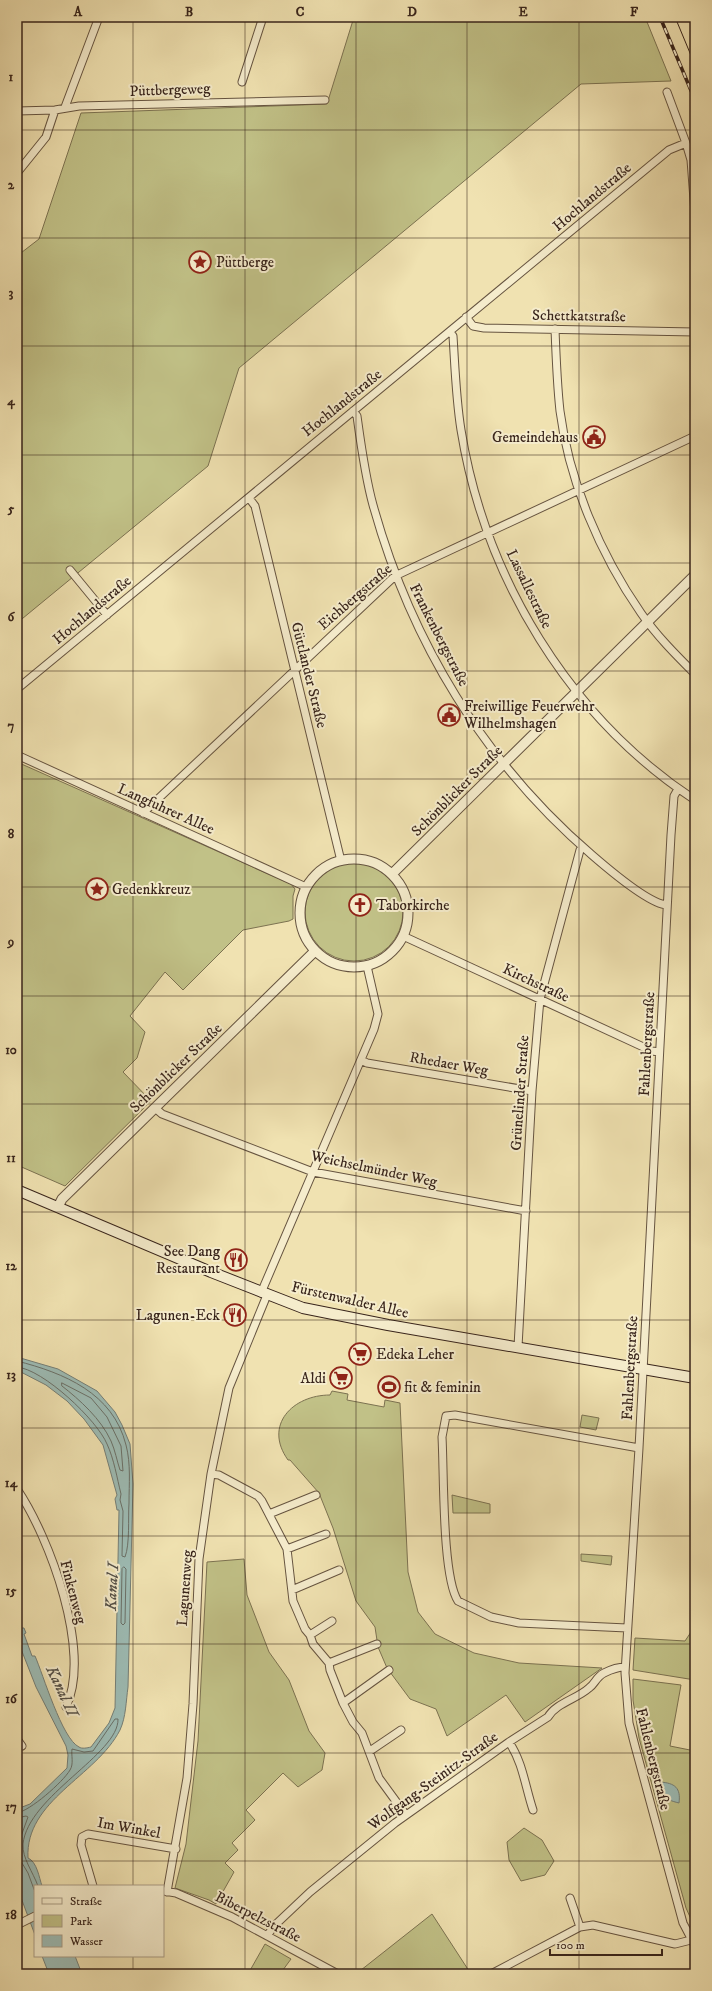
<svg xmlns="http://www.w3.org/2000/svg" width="712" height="1991" viewBox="0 0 712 1991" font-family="'IM FELL DW Pica',serif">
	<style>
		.green { fill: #c1c187; stroke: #7c7251 }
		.water { fill: #9dbcb5; stroke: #757f77 }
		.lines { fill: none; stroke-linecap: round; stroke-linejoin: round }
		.shore { stroke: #6a7068; stroke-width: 1 }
		.minor-casing { stroke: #665440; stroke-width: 9 }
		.tertiary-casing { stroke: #665440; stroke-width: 11 }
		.secondary-casing { stroke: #38241b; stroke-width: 12 }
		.minor { stroke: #f5eccc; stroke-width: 7 }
		.tertiary { stroke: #f5eccc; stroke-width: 9 }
		.secondary { stroke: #f5eccc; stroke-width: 10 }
		.tram { stroke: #38241b; stroke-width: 1 }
		.rail-casing { stroke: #38241b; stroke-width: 3.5 }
		.rail { stroke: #f5eccc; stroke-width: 2; stroke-dasharray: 6; stroke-linecap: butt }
		.grid { fill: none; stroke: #38241b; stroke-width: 1; stroke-opacity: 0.55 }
		.labels { text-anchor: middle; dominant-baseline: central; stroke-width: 4; stroke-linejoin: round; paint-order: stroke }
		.street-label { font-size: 15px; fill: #38241b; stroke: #f5eccc }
		.poi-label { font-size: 15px; fill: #38241b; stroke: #f5eccc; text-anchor: start }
		.water-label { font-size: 16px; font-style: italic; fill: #565249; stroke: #f5eccc }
		.neatline { fill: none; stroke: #38241b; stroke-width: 1.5 }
		.grid-label { font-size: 13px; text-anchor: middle; font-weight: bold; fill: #38241b }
	</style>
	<rect width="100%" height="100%" fill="#f0e2b1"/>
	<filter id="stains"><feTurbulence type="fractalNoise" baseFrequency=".005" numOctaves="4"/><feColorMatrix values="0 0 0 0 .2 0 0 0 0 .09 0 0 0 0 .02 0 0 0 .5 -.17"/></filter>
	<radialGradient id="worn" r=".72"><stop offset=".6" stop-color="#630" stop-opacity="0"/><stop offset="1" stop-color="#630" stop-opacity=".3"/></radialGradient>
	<!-- green -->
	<path class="green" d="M354 17H645L671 81 581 84 239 368 208 466 17 623V256L39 239 81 113 327 104Z
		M17 762 291 884 295 889 293 896V919L289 921 243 930 183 990 165 972 130 1016 145 1032 137 1058 123 1072 151 1101 65 1186 17 1165Z
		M305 912a49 49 0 1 1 98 0a49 49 0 1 1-98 0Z
		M332 1391 348 1394 347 1400 384 1407 385 1400 400 1403 408 1572 418 1612 435 1634 474 1653 519 1663 602 1668 525 1722 506 1695 447 1736 436 1709 410 1699 387 1668 378 1647 375 1627 356 1601 333 1528 319 1493 290 1460H288C263 1425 293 1395 330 1395Z
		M582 1415 599 1418 596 1430 580 1427Z
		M452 1495 490 1504V1513H453Z
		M581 1554 612 1556 611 1565 581 1561Z
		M244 1559 247 1595 269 1652 289 1680 309 1731 325 1753 322 1770 298 1787 283 1773 246 1810 255 1820 232 1843 238 1850 225 1863 234 1872 216 1904 209 1900 175 1888 186 1844 198 1741 207 1562Z
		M695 1626V1680L633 1670 635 1638 685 1641Z
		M633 1679 681 1685 670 1746 695 1751V1928L686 1908 639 1738 633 1700Z
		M524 1828 542 1840 554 1861 545 1875 521 1881 509 1860 507 1842Z
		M432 1914 471 1974H356Z
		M265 1944 291 1959 280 1974H248Z"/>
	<!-- water -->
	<path class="water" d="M17 1357 58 1369 97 1391 115 1412 122 1425 130 1444 133 1484 128 1687C126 1701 126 1717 120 1730 96 1777 25 1800 28 1858 37 1862 39 1877 42 1886H35V1935L17 1887V1809L30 1804 67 1768 68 1755 66 1746 36 1687 23 1654 17 1639V1618L21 1628H24L26 1633 24 1634 32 1656H35C43 1674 62 1739 79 1747 82 1749 87 1748 91 1747L109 1723 115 1708 119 1510H117L115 1499 117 1495 103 1445 84 1419 67 1401 46 1385 17 1370Z
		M660 1782C675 1783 681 1788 679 1803 663 1799 664 1797 660 1782Z
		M42 1956H75L82 1974H49Z"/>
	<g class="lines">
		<!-- shore -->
		<path class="shore" d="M17 1361C64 1373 113 1393 126 1445 131 1464 129 1484 129 1503 128 1518 130 1544 125 1557L122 1556 123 1511 120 1500 121 1494C117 1478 114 1459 107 1444 97 1420 43 1369 17 1367
			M62 1383 91 1398 107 1417 121 1446 123 1471 120 1470C117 1461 115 1450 111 1441 101 1419 80 1400 62 1386Z
			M124 1567 126 1569 125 1623 123 1625 121 1623 122 1569Z
			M17 1813C30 1811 63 1782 70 1770 74 1764 71 1755 72 1749L84 1752 93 1751 115 1719H118C119 1754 28 1796 23 1844 22 1858 33 1872 38 1886
			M17 1818 26 1816 28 1817 19 1842V1858L28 1873 35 1892"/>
		<!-- minor casing -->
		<g class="minor-casing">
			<path id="minor" d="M242 82 263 17
				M667 92 686 143 691 160 695 213
				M65 107 99 17
				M17 111 55 110 79 106 325 100
				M17 173 46 137 55 110
				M466 317 473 326 484 328 695 332
				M555 329C556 356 557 384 560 411 569 481 600 554 641 613 656 635 676 655 695 674
				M450 332 453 336C455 367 456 399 461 430 485 578 569 717 695 800
				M353 411 357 416C361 445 365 476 373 505 411 642 484 762 592 855 607 868 649 904 667 905
				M249 498 255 506 341 861
				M70 570 107 615
				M17 689 669 150 686 143
				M17 755 306 887
				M678 789 674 796 671 835 639 1448 625 1673 629 1723 635 1746 683 1923 695 1946
				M143 813 395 576 695 436
				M403 936 652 1051 659 1052
				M361 1060 367 1063 532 1091
				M155 1108 162 1114 313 1172 526 1211
				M261 1293 374 1029 378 1014 367 966
				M518 1347 532 1091 540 999 580 850 583 847
				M211 1474 219 1475 258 1496 262 1501 287 1549 293 1601 305 1629 310 1635 313 1644 329 1663 330 1670 343 1703 353 1722 362 1733 379 1778 406 1815
				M17 1489C50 1538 92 1652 66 1707
				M269 1514 316 1495
				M287 1549 326 1534
				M292 1590 339 1570
				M627 1628 519 1623 491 1617 458 1601C442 1577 444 1471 442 1437L446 1416 455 1415 639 1448
				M310 1635 332 1621
				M329 1663 377 1644
				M343 1703 389 1670
				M17 1739 22 1746
				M509 1742C523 1763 525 1786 533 1810
				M370 1751 401 1730
				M93 1886 81 1845 82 1837 88 1834 176 1849
				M164 1891 176 1893 232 1917 338 1974
				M167 1892 187 1778 193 1704 199 1559 211 1474 229 1388 267 1295
				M570 1898 580 1927
				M17 1925 35 1916
				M267 1936 274 1926 310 1892 395 1823 509 1742 548 1717C556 1703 577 1699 589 1688 595 1684 596 1677 604 1673 610 1670 618 1667 625 1667
				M491 1974 580 1927 593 1925 675 1944 691 1940"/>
		</g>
		<!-- tertiary casing -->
		<g class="tertiary-casing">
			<path id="tertiary" d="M300 913a54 54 0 1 1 108 0a54 54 0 1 1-108 0Z
				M392 874 695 575
				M58 1207 62 1199 315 951"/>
		</g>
		<!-- secondary casing -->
		<g class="secondary-casing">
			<path id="secondary" d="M17 1190 211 1272 303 1308 388 1325 695 1378"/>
		</g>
		<!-- minor -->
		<use href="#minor" class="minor"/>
		<!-- tertiary -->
		<use href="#tertiary" class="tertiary"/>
		<!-- secondary -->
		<use href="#secondary" class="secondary"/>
		<!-- tram -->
		<path class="tram" d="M675 17 695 65"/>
		<!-- rail casing -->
		<g class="rail-casing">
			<path id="rail" d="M660 17 695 100"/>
		</g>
		<!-- rail -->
		<use href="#rail" class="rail"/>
	</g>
	<!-- grid -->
	<path class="grid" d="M133 17V1886M245 17V1974M356 17V1974M467 17V1974M579 17V1974M17 130H695M17 238H695M17 346H695M17 455H695M17 563H695M17 671H695M17 779H695M17 887H695M17 996H695M17 1104H695M17 1212H695M17 1320H695M17 1428H695M17 1536H695M17 1644H695M17 1753H695M17 1861H695M133 1956V1974"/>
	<!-- icons -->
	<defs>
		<g id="sight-ring" transform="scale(1.15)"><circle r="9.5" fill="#f5eccc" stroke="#8f2418" stroke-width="1.5"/><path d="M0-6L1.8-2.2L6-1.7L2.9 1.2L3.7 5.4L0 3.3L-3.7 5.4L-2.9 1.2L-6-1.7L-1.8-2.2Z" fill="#8f2418"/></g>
		<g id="civic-ring" transform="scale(1.15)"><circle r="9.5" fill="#f5eccc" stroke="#8f2418" stroke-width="1.5"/><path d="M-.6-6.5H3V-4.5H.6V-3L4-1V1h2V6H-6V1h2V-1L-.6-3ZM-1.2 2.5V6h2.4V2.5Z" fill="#8f2418"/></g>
		<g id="church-ring" transform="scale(1.15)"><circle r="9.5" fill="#f5eccc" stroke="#8f2418" stroke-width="1.5"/><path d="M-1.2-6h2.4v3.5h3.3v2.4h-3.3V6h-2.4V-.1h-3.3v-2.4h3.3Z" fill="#8f2418"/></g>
		<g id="restaurant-ring" transform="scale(1.15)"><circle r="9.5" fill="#f5eccc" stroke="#8f2418" stroke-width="1.5"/><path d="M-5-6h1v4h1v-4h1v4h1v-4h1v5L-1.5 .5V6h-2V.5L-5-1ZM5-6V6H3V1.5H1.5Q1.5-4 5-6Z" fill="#8f2418"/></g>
		<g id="supermarket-ring" transform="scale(1.15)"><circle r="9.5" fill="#f5eccc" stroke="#8f2418" stroke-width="1.5"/><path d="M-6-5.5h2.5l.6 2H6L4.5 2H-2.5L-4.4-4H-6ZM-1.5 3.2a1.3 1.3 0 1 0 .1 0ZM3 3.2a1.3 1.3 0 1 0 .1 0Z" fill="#8f2418"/></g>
		<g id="stadium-ring" transform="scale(1.15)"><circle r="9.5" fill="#f5eccc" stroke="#8f2418" stroke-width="1.5"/><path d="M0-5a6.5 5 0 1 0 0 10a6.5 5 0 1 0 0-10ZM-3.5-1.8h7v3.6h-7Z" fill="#8f2418"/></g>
	</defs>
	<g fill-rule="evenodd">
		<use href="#sight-ring" x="200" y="262"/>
		<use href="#civic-ring" x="594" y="437"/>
		<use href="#civic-ring" x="449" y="715"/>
		<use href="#sight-ring" x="97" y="889"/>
		<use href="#church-ring" x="360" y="905"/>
		<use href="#restaurant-ring" x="236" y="1260"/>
		<use href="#restaurant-ring" x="235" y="1315"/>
		<use href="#supermarket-ring" x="360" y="1354"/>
		<use href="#supermarket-ring" x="341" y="1378"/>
		<use href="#stadium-ring" x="389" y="1387"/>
	</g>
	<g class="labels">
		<!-- street labels -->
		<g class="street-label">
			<text transform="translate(170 90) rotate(-2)">Püttbergeweg</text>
			<text transform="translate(592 197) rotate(-40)">Hochlandstraße</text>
			<text transform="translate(579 316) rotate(1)">Schettkatstraße</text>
			<text transform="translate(342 403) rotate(-39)">Hochlandstraße</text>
			<text transform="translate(529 589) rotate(64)">Lassallestraße</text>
			<text transform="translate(355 597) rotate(-41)">Eichbergstraße</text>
			<text transform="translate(92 610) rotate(-40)">Hochlandstraße</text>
			<text transform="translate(439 635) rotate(63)">Frankenbergstraße</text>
			<text transform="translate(309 675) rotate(76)">Güttlander Straße</text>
			<text transform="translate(457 791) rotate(-45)">Schönblicker Straße</text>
			<text transform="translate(166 809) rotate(24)">Langfuhrer Allee</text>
			<text transform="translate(536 983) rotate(25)">Kirchstraße</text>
			<text transform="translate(647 1044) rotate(-87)">Fahlenbergstraße</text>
			<text transform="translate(449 1064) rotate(10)">Rhedaer Weg</text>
			<text transform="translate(176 1068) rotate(-44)">Schönblicker Straße</text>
			<text transform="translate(520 1093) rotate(-86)">Grünelinder Straße</text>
			<text transform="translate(374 1169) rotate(12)">Weichselmünder Weg</text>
			<text transform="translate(350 1300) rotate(13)">Fürstenwalder Allee</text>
			<text transform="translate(630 1368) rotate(-87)">Fahlenbergstraße</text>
			<text transform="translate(185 1588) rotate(-86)">Lagunenweg</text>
			<text transform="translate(73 1592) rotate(75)">Finkenweg</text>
			<text transform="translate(653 1759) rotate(76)">Fahlenbergstraße</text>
			<text transform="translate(433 1781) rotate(-36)">Wolfgang-Steinitz-Straße</text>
			<text transform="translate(129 1828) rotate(10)">Im Winkel</text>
			<text transform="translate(258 1917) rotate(27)">Biberpelzstraße</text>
		</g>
		<!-- poi labels -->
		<g class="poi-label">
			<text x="216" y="262">Püttberge</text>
			<text x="578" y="437" text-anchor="end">Gemeindehaus</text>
			<text x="464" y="706">Freiwillige Feuerwehr<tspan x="464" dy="17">Wilhelmshagen</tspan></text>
			<text x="112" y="889">Gedenkkreuz</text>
			<text x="376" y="905">Taborkirche</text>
			<text x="220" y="1251" text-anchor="end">See Dang<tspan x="220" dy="17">Restaurant</tspan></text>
			<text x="220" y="1315" text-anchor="end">Lagunen-Eck</text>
			<text x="376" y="1354">Edeka Leher</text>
			<text x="326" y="1378" text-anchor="end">Aldi</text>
			<text x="404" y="1387">fit &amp; feminin</text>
		</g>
		<!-- water labels -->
		<g class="water-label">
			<text transform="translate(112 1587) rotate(-87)">Kanal I</text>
			<text transform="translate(62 1691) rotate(65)">Kanal II</text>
		</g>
	</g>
	<!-- margin -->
	<rect width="712" height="1991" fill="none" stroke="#f0e2b1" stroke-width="44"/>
	<!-- legend -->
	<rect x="34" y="1885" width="130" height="72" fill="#f5eccc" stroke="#a99c85"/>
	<rect x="42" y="1898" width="20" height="6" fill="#f5eccc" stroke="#a99c85"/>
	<text x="70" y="1905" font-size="12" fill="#38241b">Straße</text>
	<rect x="42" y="1915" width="20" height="12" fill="#c1c187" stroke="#a99c85"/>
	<text x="70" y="1925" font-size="12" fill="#38241b">Park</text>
	<rect x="42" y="1935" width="20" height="12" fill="#9dbcb5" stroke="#a99c85"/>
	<text x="70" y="1945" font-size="12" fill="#38241b">Wasser</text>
	<!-- scale -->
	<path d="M550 1949v6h112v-6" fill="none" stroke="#38241b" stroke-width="2"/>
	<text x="556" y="1949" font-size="12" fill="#38241b" stroke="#f5eccc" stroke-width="3" paint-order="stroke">100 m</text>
	<rect x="22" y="22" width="668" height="1947" class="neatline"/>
	<g class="grid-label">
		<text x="78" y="16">A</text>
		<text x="189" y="16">B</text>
		<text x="300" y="16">C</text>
		<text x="412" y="16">D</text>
		<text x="523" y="16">E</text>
		<text x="634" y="16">F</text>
		<text x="11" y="81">1</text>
		<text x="11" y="189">2</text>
		<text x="11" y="297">3</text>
		<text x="11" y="405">4</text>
		<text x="11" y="513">5</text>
		<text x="11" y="621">6</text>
		<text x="11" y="730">7</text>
		<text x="11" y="838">8</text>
		<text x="11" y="946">9</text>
		<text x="11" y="1054">10</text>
		<text x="11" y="1162">11</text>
		<text x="11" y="1270">12</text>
		<text x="11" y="1379">13</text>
		<text x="11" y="1487">14</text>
		<text x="11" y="1595">15</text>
		<text x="11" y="1703">16</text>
		<text x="11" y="1811">17</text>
		<text x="11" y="1919">18</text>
	</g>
	<rect width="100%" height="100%" filter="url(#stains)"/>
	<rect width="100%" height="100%" fill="url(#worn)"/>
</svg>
